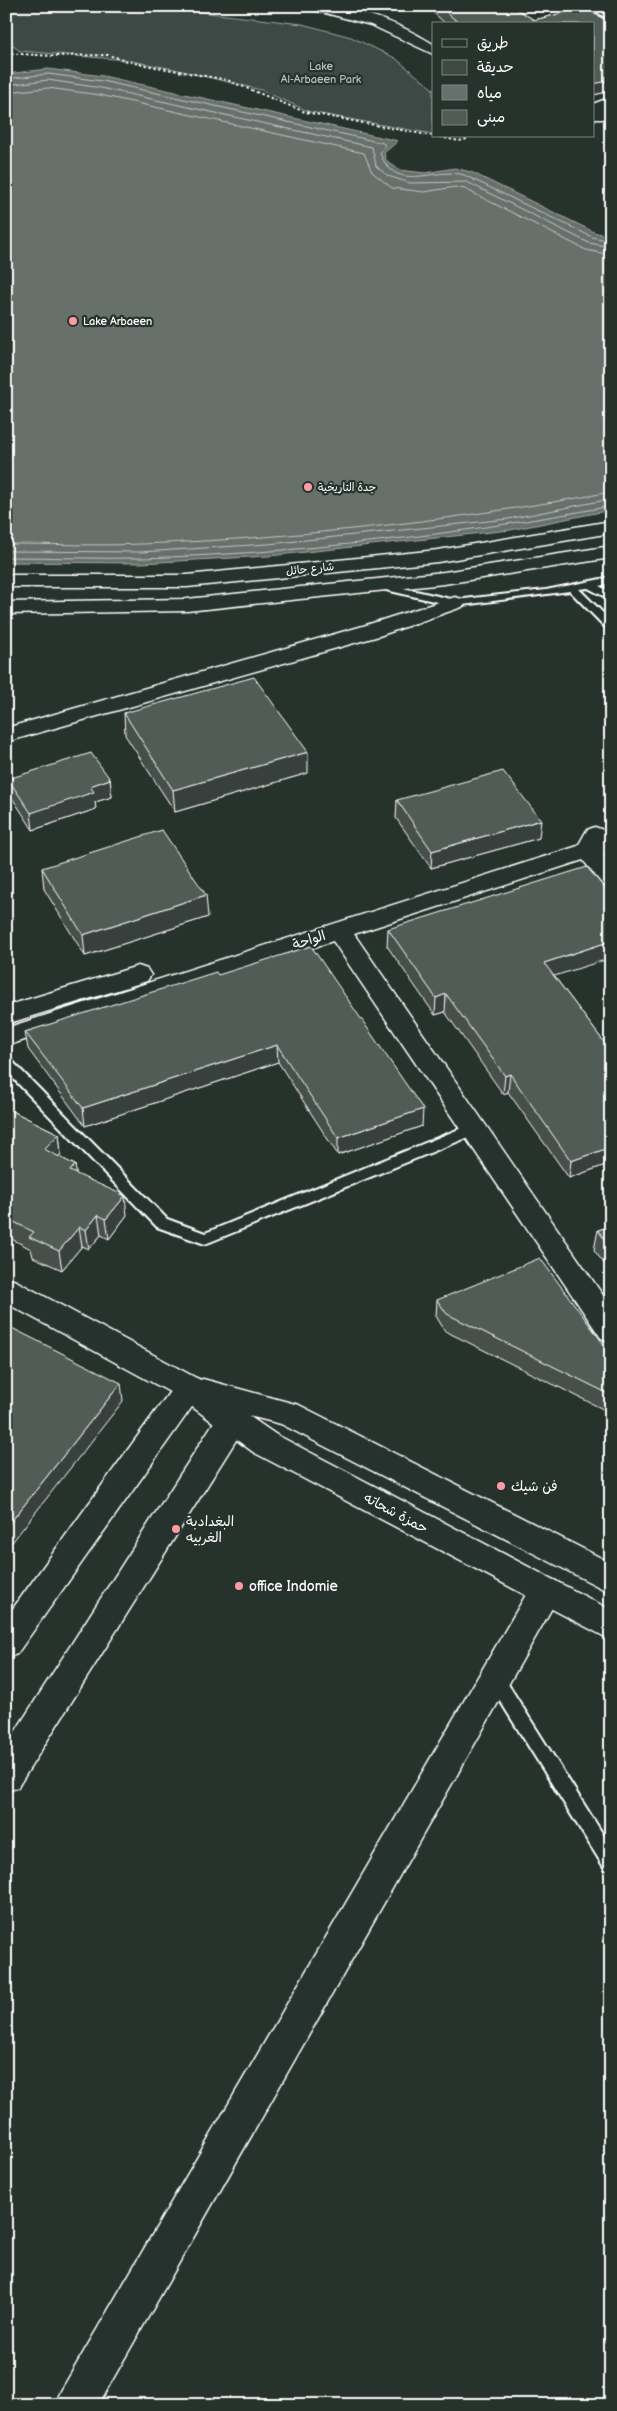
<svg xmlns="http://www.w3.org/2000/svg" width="617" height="2411" viewBox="0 0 617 2411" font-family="'Balsamiq Sans','Playpen Sans Arabic',sans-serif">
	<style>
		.green { fill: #3e4944; stroke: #9ea4a2 }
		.water { fill: #67706c; stroke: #a4a9a7 }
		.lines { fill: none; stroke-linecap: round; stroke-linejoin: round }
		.shore { stroke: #c2c6c4; stroke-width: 1 }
		.lane-casing { stroke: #fff; stroke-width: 4 }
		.street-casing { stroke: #fff; stroke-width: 3 }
		.secondary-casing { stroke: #fff; stroke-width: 3 }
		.primary-casing { stroke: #fff; stroke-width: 3 }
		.path { stroke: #fff; stroke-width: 2; stroke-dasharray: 2.5 2.5; stroke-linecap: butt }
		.lane { fill: #26332d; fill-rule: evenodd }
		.street { fill: #26332d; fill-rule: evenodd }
		.secondary { fill: #26332d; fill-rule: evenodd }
		.primary { fill: #26332d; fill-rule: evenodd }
		.wall { fill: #464f4b; stroke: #fff }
		.shaded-wall { fill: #39403d; stroke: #fff }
		.building { fill: #515c57; stroke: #fff }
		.poi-dot { fill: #ff9aa2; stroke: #26332d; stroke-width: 2 }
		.labels { text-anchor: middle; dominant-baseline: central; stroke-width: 4.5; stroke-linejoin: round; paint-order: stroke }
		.far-park-label { font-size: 11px; fill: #bbbfbe; stroke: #26332d }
		.far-poi-label { font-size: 11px; fill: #fff; stroke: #26332d; text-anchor: start }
		.far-street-label { font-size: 11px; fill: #fff; stroke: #26332d }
		.street-label { font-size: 14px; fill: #fff; stroke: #26332d }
		.poi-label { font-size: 14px; fill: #fff; stroke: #26332d; text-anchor: start }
	</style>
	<rect width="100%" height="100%" fill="#26332d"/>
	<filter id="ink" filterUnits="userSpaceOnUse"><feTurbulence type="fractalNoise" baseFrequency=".02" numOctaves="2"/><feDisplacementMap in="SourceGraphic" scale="10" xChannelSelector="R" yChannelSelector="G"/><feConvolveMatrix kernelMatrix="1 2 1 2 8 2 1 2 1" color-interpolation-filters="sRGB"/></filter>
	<g filter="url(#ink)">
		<!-- green -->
		<path class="green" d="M6 6H149L302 24 351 37 395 58 433 89V134L310 112 261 90 174 69 126 60 20 51 6 41Z"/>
		<!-- water -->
		<path class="water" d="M48 69 103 76 398 141 384 153 386 160 399 170 425 173 455 168 471 172 594 232 611 237V510L510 530 269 556 141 563 6 562V74Z"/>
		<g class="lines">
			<!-- shore -->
			<path class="shore" d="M6 79 48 74 102 81 383 143 385 146 380 153C396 195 433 166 464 175L592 237 611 241
				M6 85 48 80 101 88 372 147 376 166 388 176 410 183 467 182 589 243 611 247
				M6 92 48 88 100 95 364 153 372 172 392 188 424 192 455 187 465 189 586 250 611 255
				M6 544C51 544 97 546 142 544 299 538 457 520 611 492
				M6 551 141 552 268 544 508 519 611 499
				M6 557C51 557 97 559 142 558 299 553 457 535 611 506"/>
			<!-- lane casing -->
			<g class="lane-casing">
				<path id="lane" d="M611 577V583L599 586 611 592V600L588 588 579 589 611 621V630L607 629 570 591 455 606 373 587 372 585 377 582 455 600 546 590Z
					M6 1058 11 1060 167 1219 205 1233 469 1125H479L481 1129 479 1133 205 1244 157 1227 6 1071Z
					M495 1671 501 1673 611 1847V1871L605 1869 489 1683 487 1678 489 1673Z"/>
			</g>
			<!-- street casing -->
			<g class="street-casing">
				<path id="street" d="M565 6H583L611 23V33Z
					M611 97V108L593 115V104Z
					M455 597 462 599 465 603 462 607 379 636 6 742V728L363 626Z
					M595 827 603 830 606 837 611 835V851L603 854 611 863V887L603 885 583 860 354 934 611 1307V1342L601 1338 333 941 6 1046V1028L578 846 587 830Z
					M138 966 147 969 151 975 147 981 6 1024V1006Z
					M189 1376 199 1379 204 1388 199 1397 17 1654 6 1658V1618L179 1379Z
					M232 1408 243 1411 247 1420 243 1429 18 1787 6 1792V1746L221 1411Z
					M545 1577 556 1581 561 1591 556 1601 98 2405H55L61 2391 534 1581Z"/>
			</g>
			<!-- secondary casing -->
			<g class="secondary-casing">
				<path id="secondary" d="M6 1278 16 1281 200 1380 203 1379 299 1405 611 1563V1593L281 1424 249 1416 275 1434 611 1610V1640L253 1452 179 1397 6 1303Z"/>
			</g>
			<!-- primary casing -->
			<g class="primary-casing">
				<path id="primary" d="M308 6C354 6 394 20 433 44V54L371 25 310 9Z
					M593 109H611V119H593Z
					M611 521V533L438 562 187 587H6V575H187L438 550Z
					M611 546V558L444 584 187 611 6 614V602L187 599 444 572Z"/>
			</g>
			<!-- path -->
			<path class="path" d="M6 53 52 56 108 55 134 63 227 80 305 112 433 136
				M435 136 459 141 467 139"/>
			<!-- lane -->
			<use href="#lane" class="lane"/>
			<!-- street -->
			<use href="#street" class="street"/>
			<!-- secondary -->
			<use href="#secondary" class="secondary"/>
			<!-- primary -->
			<use href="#primary" class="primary"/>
		</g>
		<!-- wall -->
		<path class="wall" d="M426 6H512L534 20 584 8 611 23V87H607V92L593 95V24H446Z
			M586 6H611V21Z
			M124 713 308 773 175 812 125 735Z
			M8 779H110L112 797 95 802 96 809 33 830 11 796Z
			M397 800 539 838 431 868 396 818Z
			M42 868 208 917 85 956 44 889Z
			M388 929 554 976 610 1050H611V1163L569 1178 508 1092 503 1094 445 1012 435 1015 387 946Z
			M218 975 422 1126 338 1155 278 1062 85 1126 28 1049 25 1032Z
			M6 1108 59 1134 61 1154 59 1157 75 1165 76 1174 127 1215 109 1239 101 1235 89 1249 82 1246 62 1270 33 1257 31 1249 6 1236Z
			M611 1226V1273L594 1250 598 1230Z
			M437 1300 611 1354V1413L445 1331 436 1316Z"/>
		<!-- shaded-wall -->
		<path class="shaded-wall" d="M611 76V87H607V92L593 95V84L604 77Z
			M308 752V773L175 812 173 790Z
			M110 779 112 797 95 802 96 809 33 830 31 813 90 786Z
			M541 820 539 838 431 868 432 851Z
			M206 895 208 917 85 956 83 935Z
			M611 941V958L542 980 544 963Z
			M446 994 445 1012 435 1015 436 998Z
			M277 1045 278 1062 85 1126 83 1108Z
			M510 1074 508 1092 503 1094 505 1076Z
			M423 1109 422 1126 338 1155V1138Z
			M59 1134 61 1154 47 1169 44 1149Z
			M611 1147V1163L569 1178 571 1161Z
			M75 1165 78 1185 70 1171Z
			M125 1196 127 1215 109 1239 106 1219Z
			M98 1215 101 1235 89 1249 86 1230Z
			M79 1227 82 1246 62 1270 59 1251Z
			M121 1383 123 1401 6 1550V1528Z"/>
		<!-- building -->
		<path class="building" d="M439 6H512L534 20 584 8 611 23V76L604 77 608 81 593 84V24H460Z
			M254 677 308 752 173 790 124 713Z
			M91 753 110 779 90 786 94 792 31 813 8 779Z
			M503 771 541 820 432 851 397 800Z
			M162 830 206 895 83 935 42 868Z
			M587 867 611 896V941L544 963 610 1050H611V1147L571 1161 510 1074 505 1076 446 994 436 998 388 929Z
			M311 946 423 1109 338 1138 277 1045 83 1108 25 1032 216 972 218 975Z
			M6 1108 59 1134 44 1149 75 1165 70 1171 125 1196 106 1219 98 1215 86 1230 79 1227 59 1251 29 1237 34 1232 6 1218Z
			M611 1226V1249L598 1230Z
			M540 1258 611 1354V1395L447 1314 437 1300Z
			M6 1325 121 1383 6 1528Z"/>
	</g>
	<!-- markers -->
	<g class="poi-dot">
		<circle cx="73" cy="321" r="5"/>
		<circle cx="308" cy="487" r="5"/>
		<circle cx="501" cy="1486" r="5"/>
		<circle cx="176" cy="1529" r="5"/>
		<circle cx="239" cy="1586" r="5"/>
	</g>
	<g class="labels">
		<!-- far-park labels -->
		<g class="far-park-label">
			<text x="321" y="66">Lake<tspan x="321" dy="13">Al-Arbaeen Park</tspan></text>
		</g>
		<!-- far-poi labels -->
		<g class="far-poi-label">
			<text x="83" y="321">Lake Arbaeen</text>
			<text x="318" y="487">جدة التاريخية</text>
		</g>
		<!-- far-street labels -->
		<g class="far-street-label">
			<text transform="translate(310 569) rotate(-6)">شارع حائل</text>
		</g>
		<!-- street labels -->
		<g class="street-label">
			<text transform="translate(309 940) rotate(-18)">الواحة</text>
			<text transform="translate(396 1513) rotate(28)">حمزة شحاته</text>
		</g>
		<!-- poi labels -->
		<g class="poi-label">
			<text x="511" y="1486">فن شيك</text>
			<text x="186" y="1521">البغدادبة<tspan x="186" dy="16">الغربيه</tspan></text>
			<text x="249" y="1586">office Indomie</text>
		</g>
	</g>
	<!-- margin -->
	<rect width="617" height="2411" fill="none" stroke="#26332d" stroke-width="25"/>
	<rect x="12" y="12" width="592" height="2386" fill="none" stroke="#fff" stroke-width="2" filter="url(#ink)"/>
	<!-- legend -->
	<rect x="432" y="22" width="162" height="115" fill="#26332d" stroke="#7d8581"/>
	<rect x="442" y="39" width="25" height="8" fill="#26332d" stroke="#7d8581"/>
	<text x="477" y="48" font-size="15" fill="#ffffff">طريق</text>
	<rect x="442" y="60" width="25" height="15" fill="#3e4944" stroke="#7d8581"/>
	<text x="477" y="72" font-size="15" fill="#ffffff">حديقة</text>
	<rect x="442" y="85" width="25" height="15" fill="#67706c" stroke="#7d8581"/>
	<text x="477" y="98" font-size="15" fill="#ffffff">مياه</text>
	<rect x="442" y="110" width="25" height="15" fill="#515c57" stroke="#7d8581"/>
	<text x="477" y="122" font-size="15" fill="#ffffff">مبنى</text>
</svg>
